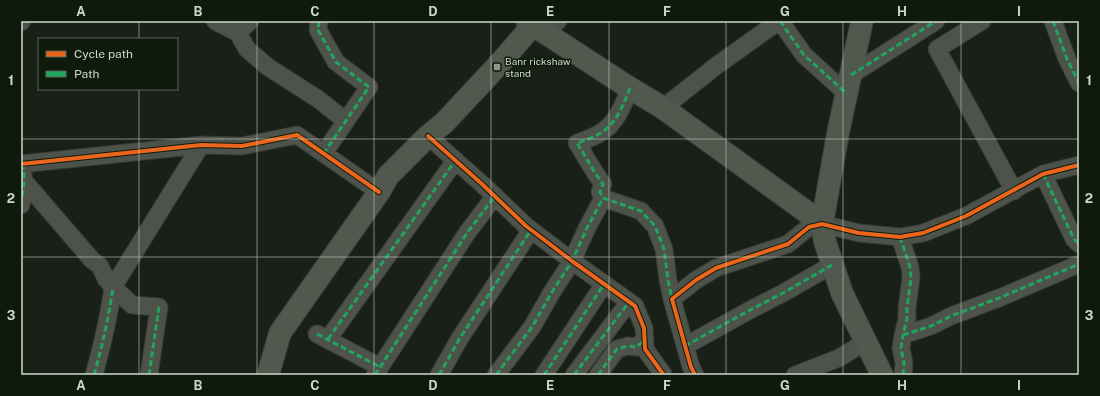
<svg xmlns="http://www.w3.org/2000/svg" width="1100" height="396" viewBox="0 0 1100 396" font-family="'Public Sans',sans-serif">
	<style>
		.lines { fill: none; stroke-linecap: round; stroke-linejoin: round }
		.minor-casing { stroke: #353a34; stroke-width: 19 }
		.major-casing { stroke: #353a34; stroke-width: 24 }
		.minor { stroke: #4d524b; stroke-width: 17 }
		.major { stroke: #51584e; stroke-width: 22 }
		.quiet { stroke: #20a55d; stroke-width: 3; stroke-dasharray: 6 3; stroke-linecap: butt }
		.cycleway-casing { stroke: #0e1b0b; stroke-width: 6 }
		.cycleway { stroke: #eb651d; stroke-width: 4 }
		.grid { fill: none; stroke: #cfd8cd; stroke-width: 1; stroke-opacity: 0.55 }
		.poi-dot { fill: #8f988e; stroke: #0e1b0b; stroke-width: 1.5 }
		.labels { text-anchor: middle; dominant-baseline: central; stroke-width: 3; stroke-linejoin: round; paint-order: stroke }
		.poi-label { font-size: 10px; fill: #cfd8cd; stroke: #0e1b0b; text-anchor: start }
		.neatline { fill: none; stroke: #cfd8cd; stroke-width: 1.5 }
		.grid-label { font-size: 13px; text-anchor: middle; font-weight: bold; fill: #cfd8cd }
	</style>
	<rect width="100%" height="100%" fill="#192018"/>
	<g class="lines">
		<!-- minor casing -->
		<g class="minor-casing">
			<path id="minor" d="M215 21 238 33 247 49 268 67 318 99 346 121
				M319 21 318 30 336 62 369 87 324 153
				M780 21 804 55 847 94
				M982 21 937 49 1014 191
				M1053 21 1067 59 1079 83
				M21 22 22 21
				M544 32 558 21
				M238 33 250 21
				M851 75 936 21
				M630 88C624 103 618 119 606 129 598 136 586 140 577 143 586 157 593 171 603 184L600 192 603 198 641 211 655 226 664 249 668 280 672 299
				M663 108 716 66 779 21
				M428 136 483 185 526 226 572 261 635 306 644 328 645 349 663 374 662 375
				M21 164 201 145 242 146 297 135 379 192
				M1043 174 1074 239 1079 244
				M24 181 92 260 100 266 106 279 113 287 132 305 159 307 149 375
				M21 205 24 181 23 175
				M900 237 910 267 911 278 907 308V319L903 335 901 348 904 363 903 375
				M317 334 380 367
				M903 335 931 326 951 316 999 298 1079 264
				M328 339 455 161
				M685 346 750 310 783 293 832 265
				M94 375C102 346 109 317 113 287L201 145
				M375 375 467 233 495 196
				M439 375 460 338 531 230
				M496 375 532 327 552 292 572 261 587 228 603 198
				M544 375 604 284
				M574 375 629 302
				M598 375 617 349 628 346 636 347 645 340
				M695 375 691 367 672 299 696 280 716 268 788 244 809 227 822 224 859 233 900 237 923 233 966 216 1043 174 1079 165
				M795 375 839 358 865 342"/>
		</g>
		<!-- major casing -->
		<g class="major-casing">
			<path id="major" d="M527 21 625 85 663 108 815 218 822 224
				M862 21 838 133 822 224 825 242 842 293 882 375
				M268 375 280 333 379 192 388 176 428 136 444 123 501 62 533 25"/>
		</g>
		<!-- minor -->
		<use href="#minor" class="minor"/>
		<!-- major -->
		<use href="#major" class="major"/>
		<!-- quiet -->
		<path class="quiet" d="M319 21 318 30 336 62 369 87 324 153
			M780 21 804 55 847 94
			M1053 21 1067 59 1079 83
			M851 75 936 21
			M630 88C624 103 618 119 606 129 598 136 586 140 577 143 586 157 593 171 603 184L600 192 603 198 641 211 655 226 664 249 668 280 672 299
			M1043 174 1074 239 1079 244
			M21 205 24 181 23 164
			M900 237 910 267 911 278 907 308V319L903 335 901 348 904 363 903 375
			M317 334 380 367
			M903 335 931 326 951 316 999 298 1079 264
			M328 339 455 161
			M685 346 750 310 783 293 832 265
			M94 375C102 346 109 317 113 287
			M149 375 159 307
			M375 375 467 233 495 196
			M439 375 460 338 531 230
			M496 375 532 327 552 292 572 261 587 228 603 198
			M544 375 604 284
			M574 375 629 302
			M598 375 617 349 628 346 636 347 645 340"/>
		<!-- cycleway casing -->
		<g class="cycleway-casing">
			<path id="cycleway" d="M428 136 483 185 526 226 572 261 635 306 644 328 645 349 663 374 662 375
				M21 164 201 145 242 146 297 135 379 192
				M695 375 691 367 672 299 696 280 716 268 788 244 809 227 822 224 859 233 900 237 923 233 966 216 1043 174 1079 165"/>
		</g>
		<!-- cycleway -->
		<use href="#cycleway" class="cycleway"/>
	</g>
	<!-- grid -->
	<path class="grid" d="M139 21V39M257 21V375M374 21V375M491 21V375M609 21V375M726 21V375M843 21V375M961 21V375M139 89V375M21 139H1079M21 257H1079"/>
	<!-- markers -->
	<rect class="poi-dot" x="493" y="63" width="8" height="8" rx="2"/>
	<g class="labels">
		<!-- poi labels -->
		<g class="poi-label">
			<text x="505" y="61">Banr rickshaw<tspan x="505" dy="12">stand</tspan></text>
		</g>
	</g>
	<!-- border -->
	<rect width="1100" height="396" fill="none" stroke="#0e1b0b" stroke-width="44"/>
	<!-- legend -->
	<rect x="38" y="38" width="140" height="52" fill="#0e1b0b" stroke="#5b6759"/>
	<rect x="46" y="51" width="20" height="6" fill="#eb651d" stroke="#5b6759"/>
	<text x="74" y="58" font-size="12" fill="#cfd8cd">Cycle path</text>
	<rect x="46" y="71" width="20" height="6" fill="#20a55d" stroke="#5b6759"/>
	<text x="74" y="78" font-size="12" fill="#cfd8cd">Path</text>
	<rect x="22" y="22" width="1056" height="352" class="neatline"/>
	<g class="grid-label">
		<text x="81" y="16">A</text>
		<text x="198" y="16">B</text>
		<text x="315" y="16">C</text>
		<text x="433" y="16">D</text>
		<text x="550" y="16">E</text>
		<text x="667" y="16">F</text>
		<text x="785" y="16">G</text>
		<text x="902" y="16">H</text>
		<text x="1019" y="16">I</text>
		<text x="11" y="85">1</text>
		<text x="1089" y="85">1</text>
		<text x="11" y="203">2</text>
		<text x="1089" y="203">2</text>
		<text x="11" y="320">3</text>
		<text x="1089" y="320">3</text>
		<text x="81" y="390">A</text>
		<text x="198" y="390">B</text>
		<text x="315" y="390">C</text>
		<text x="433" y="390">D</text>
		<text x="550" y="390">E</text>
		<text x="667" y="390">F</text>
		<text x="785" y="390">G</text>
		<text x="902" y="390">H</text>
		<text x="1019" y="390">I</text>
	</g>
</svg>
